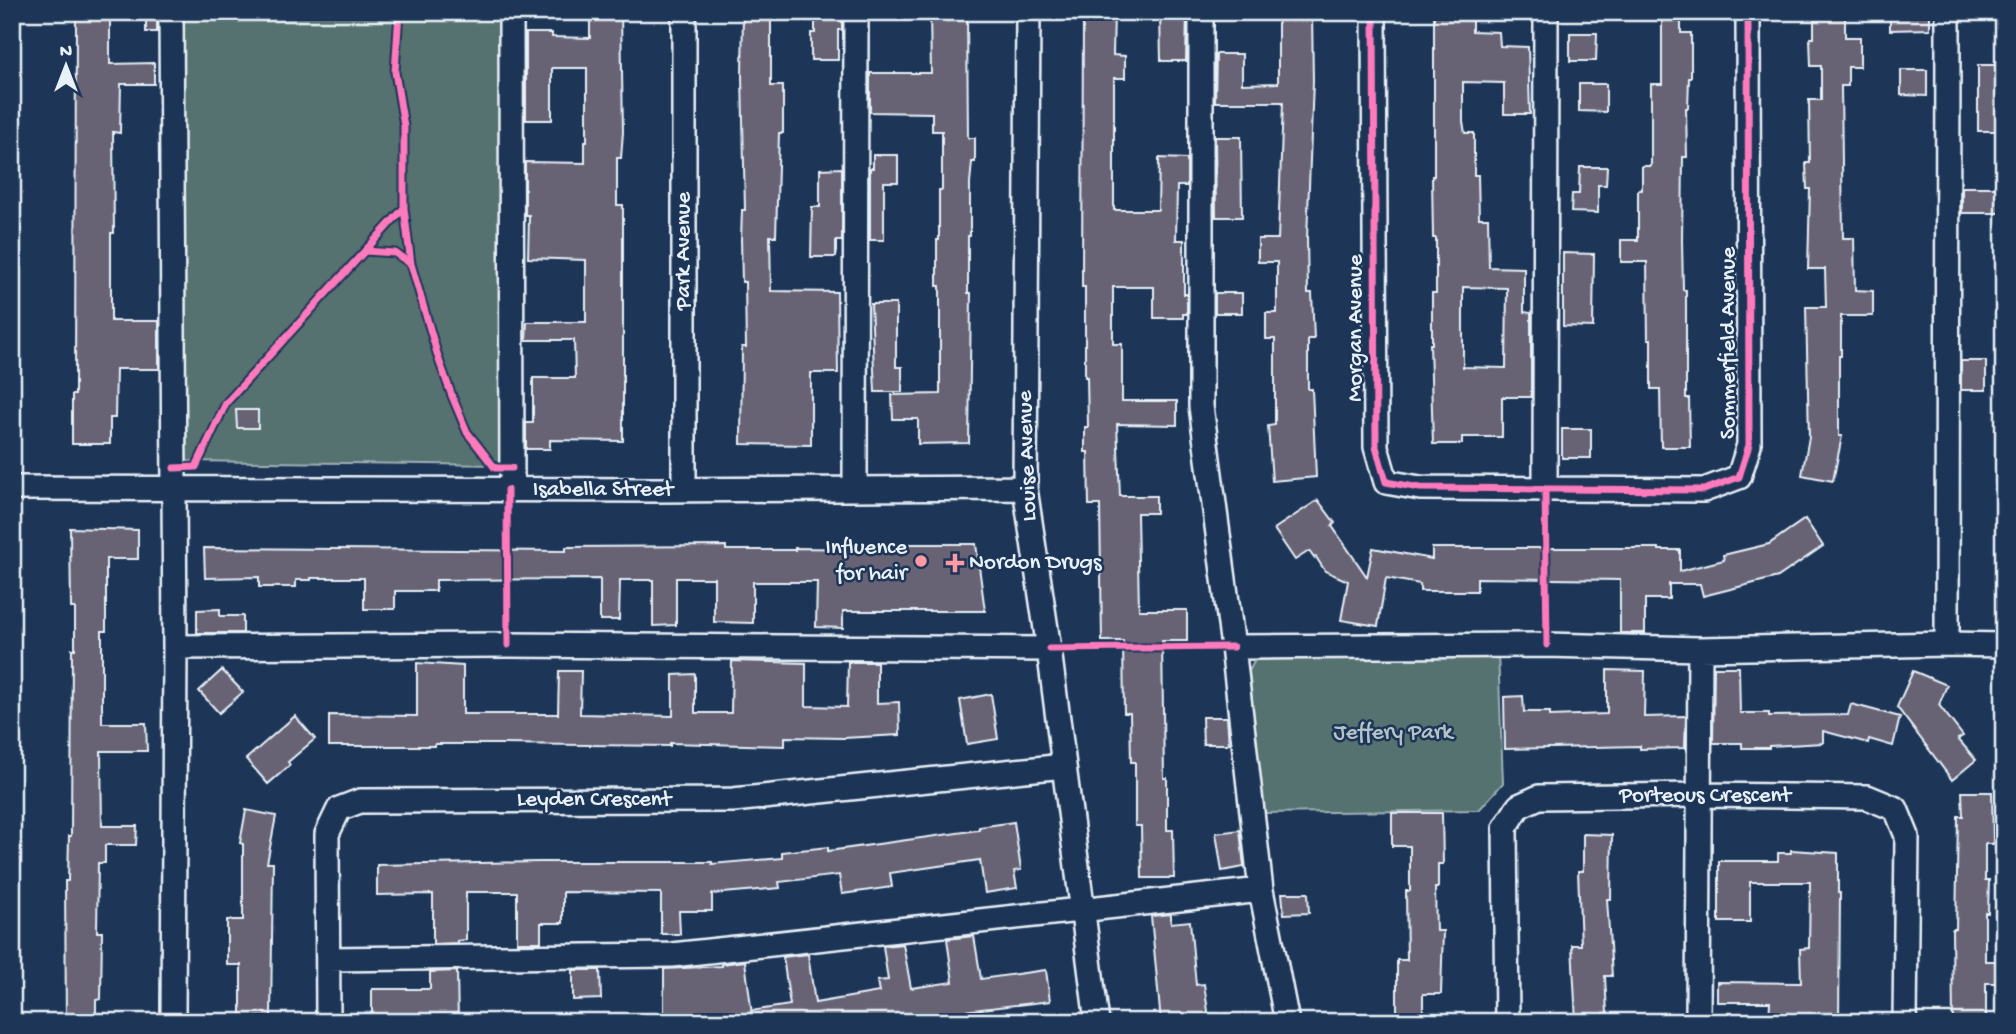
<svg xmlns="http://www.w3.org/2000/svg" width="2016" height="1034" viewBox="0 0 2016 1034" font-family="'Gochi Hand',sans-serif">
	<style>
		.green { fill: #54716f; stroke: #9eb1b4; stroke-width: 2 }
		.building { fill: #676275; stroke: #e8f1f8; stroke-width: 2; fill-rule: evenodd }
		.lines { fill: none; stroke-linecap: round; stroke-linejoin: round }
		.minor-casing { stroke: #e8f1f8; stroke-width: 28 }
		.minor { stroke: #1d3557; stroke-width: 23 }
		.cycleway-casing { stroke: #1d3557; stroke-width: 11 }
		.cycleway { stroke: #fd7abc; stroke-width: 7 }
		.poi-dot { fill: #ff9aa2; stroke: #1d3557; stroke-width: 2.5 }
		.labels { text-anchor: middle; dominant-baseline: central; stroke-width: 5; stroke-linejoin: round; paint-order: stroke }
		.street-label { font-size: 23px; fill: #e8f1f8; stroke: #1d3557 }
		.poi-label { font-size: 23px; fill: #e8f1f8; stroke: #1d3557; text-anchor: end }
		.park-label { font-size: 23px; fill: #b4c4c8; stroke: #1d3557 }
	</style>
	<rect width="100%" height="100%" fill="#1d3557"/>
	<filter id="ink" filterUnits="userSpaceOnUse"><feTurbulence type="fractalNoise" baseFrequency=".0143" numOctaves="2"/><feDisplacementMap in="SourceGraphic" scale="14" xChannelSelector="R" yChannelSelector="G"/><feConvolveMatrix kernelMatrix="1 2 1 2 8 2 1 2 1" color-interpolation-filters="sRGB"/></filter>
	<g filter="url(#ink)">
		<!-- green -->
		<path class="green" d="M182 12H501L502 465 183 461Z
			M1498 651 1503 783 1479 810 1264 813 1249 671 1255 660Z"/>
		<!-- building -->
		<path class="building" d="M76 12H110V64L154 63V84H121L120 133 113 132 114 233H111V321H159V369H116L115 418H110V444H72V395H75Z
			M146 12H157V32H146Z
			M590 12H621L623 132 621 158H617V205H623V441L550 440V449H526V423H533V378H575L574 340H526L527 322H586V260L528 258 529 215H525V162L585 163V141H587V68H552V120H526V33H552V37L590 38Z
			M743 12H771V86H783V133H779L776 236H770L771 291 837 292 838 373H811V445L741 444 742 347H746L745 282H742L741 240 742 210H745L742 76Z
			M815 12H842V30H838V60H811V33H815Z
			M1083 12H1114L1113 55 1125 56V78H1114V210H1158L1159 158 1187 159V186H1177L1176 240H1184V294H1187V314H1183V318H1154V287H1113V344H1122V401H1177V425L1117 424 1120 496H1156V513H1137L1139 610H1187V641H1162L1164 778H1167V830H1173L1174 878H1142L1141 826H1135V762H1131L1130 713H1124L1123 641H1102L1100 505H1089L1088 452H1085V427H1088L1087 377H1085V287H1082Z
			M1160 12H1187L1186 61H1161Z
			M1278 12H1312L1313 81 1307 239 1308 293H1312L1314 339H1308V389H1312L1316 477 1272 481 1268 426 1275 425V339H1266V313H1277V262H1258V239H1278L1283 102H1215L1216 54H1242V84L1278 83Z
			M1434 12H1472V31L1499 32 1500 46 1528 47 1530 114H1504V83L1463 82V122L1465 133H1474V175H1478L1479 218H1488L1489 267 1524 268V312L1531 313V397H1502V437H1462V444H1433L1430 344H1432V293H1436V238H1433L1432 176H1434ZM1463 287 1507 288 1506 368 1463 367Z
			M1662 12H1681V33H1691V78H1689L1688 108H1686L1687 157H1683L1682 240 1683 290H1686V398H1689L1690 447H1661L1660 389H1651V339H1648L1647 262H1621V240H1638V190H1642V166H1651V84H1662Z
			M1814 12H1845V37H1860V67H1848V86H1841L1843 238H1854L1855 290 1873 291V316H1841V356H1839V436H1842L1833 481 1802 475 1809 437 1806 307H1826L1825 269H1808L1810 189H1807L1806 163H1810L1809 100H1821V66H1811L1810 38H1814Z
			M1890 12H1930V29L1890 30Z
			M930 13H967L968 138H975V162H972L970 183V236H968V293H971L969 443 918 444V419H893L892 395 940 394V286H937V240H939V190H942V131H932V113L870 112V73H931Z
			M1570 33H1597L1596 61H1570Z
			M1978 65H1998L2002 131H1978Z
			M1901 70H1927V96L1901 95Z
			M1579 84H1606V112L1579 111Z
			M1215 137H1241L1242 217H1216Z
			M873 155H898V182H884V240H870V168H873Z
			M1580 167H1607L1606 185H1598V213L1571 212 1572 194H1579Z
			M842 168V241H836V257H811L812 207H820V169Z
			M1962 187H2003V213H1962Z
			M1563 253 1594 254 1593 327 1563 326Z
			M1215 293H1242V313H1215Z
			M871 304H896V367H902V392H875Z
			M1961 361H1986V390H1961Z
			M236 410H258V428H237Z
			M1562 429H1591V458H1562Z
			M1318 500 1335 523 1332 526 1367 577 1373 548 1432 559V548H1659V550H1680V571L1724 560 1723 555 1769 544 1805 519 1823 546 1778 577 1703 596 1700 584H1669V599H1645V633H1620V580L1477 578V591H1420V584L1386 578 1378 626 1341 620 1348 581 1325 571 1316 557 1314 558 1309 551 1295 560 1274 529Z
			M70 528 138 530V559H106V631H102V723H146L147 751H101L102 826H137L136 845H105V863H98L97 932H102L101 999 96 1000V1022H66L65 881H68L69 836H71L72 649H75V608H71Z
			M867 544H976L985 611H843V628L816 627 817 582H753V623L714 622V578H676V625L653 626V580H620L619 620H600V579L436 580V591H395V609H364V578H311V580H296V587H259V577L205 578 204 548 566 551V547L726 546V550H795V548L867 549Z
			M220 609V616H243V633H197V610Z
			M732 661 806 663V706L847 707 848 662H877V703L899 702 900 735 843 738 785 737V746L670 743V746L499 744H435V746H329V715L417 716V663L463 666V714H558L559 671H581L580 714 673 716V675L695 674V713H731Z
			M1714 667H1739L1740 713H1769V716L1848 715 1851 704 1900 717 1893 746 1869 739 1868 743 1823 731V743L1769 746V748H1742V743H1713Z
			M222 670 243 692 219 713 199 691Z
			M1607 670 1645 671 1644 717 1686 716 1685 748 1640 749V746L1505 749 1504 697 1523 696 1524 712H1550V716L1607 714Z
			M1913 671 1947 685 1939 705 1963 736 1958 739 1976 760 1952 780 1897 707Z
			M991 694 998 739 967 744 960 700Z
			M295 716 315 739 288 762 290 765 268 784 246 759Z
			M1202 717H1227L1229 744H1203Z
			M1962 792H1992L1993 844H1985V880H1989L1988 913H1985V961H2004V983H1986V1022H1953L1952 929H1956L1958 816H1963Z
			M246 810 276 816 267 863H273L271 1017H241V965H227V920H243V844L240 843Z
			M1392 813H1442L1443 864H1438V888H1435L1436 931H1443L1441 994H1423V1022H1397V960H1407L1406 891H1410V846H1392Z
			M1014 822 1021 870 1014 871 1017 888 985 893 980 860 890 873 892 887 842 894 839 875 779 882 780 888 712 894V911H679L680 934H661V893L563 892V923H541V942H517V892H466V940L457 941V943L433 944V894L377 895V865L538 862H712V864L782 858V852L828 847V851L979 830V827Z
			M1240 830 1244 867 1222 871 1216 833Z
			M1583 834 1612 835 1611 899H1607L1612 976H1605L1607 1013H1604V1022H1576L1572 945H1581L1578 871H1583Z
			M1791 850 1838 853V893H1840L1839 1022H1769L1770 1002H1717V982L1801 983 1800 949 1809 948 1810 882H1750V922H1719V861H1778V853H1791Z
			M1282 893H1308L1309 913 1284 914Z
			M1171 914V923L1190 921 1196 985 1204 984 1209 1018 1161 1022 1151 916Z
			M974 936 981 979 1046 970 1050 1001 948 1013V1016L920 1021 919 1018 890 1022H664V969L722 966V964L745 961 752 1014 751 1011 790 1005 783 957 808 954 815 1003 879 992 877 981 888 980 883 946 903 944 911 988 953 982 947 939Z
			M573 970H600L601 999 573 1000Z
			M457 971 458 1022H376V1016H372V989H430V972Z"/>
		<g class="lines">
			<!-- minor casing -->
			<g class="minor-casing">
				<path id="minor" d="M171 12 175 647 173 1022
					M511 12 512 490
					M684 12V490
					M1028 12 1025 488 1049 649 1097 1022
					M1201 12V406L1233 647 1261 890 1287 1022
					M1374 12 1376 447 1386 482 1420 488 1704 490 1739 477 1749 445 1748 12
					M12 488 656 490 1025 488
					M855 488 856 12
					M1545 490 1546 12
					M1947 644 1948 12
					M175 647 508 645 1049 649
					M1233 647 1547 645 1700 649 1947 644 2004 645
					M328 959 672 955 1261 890
					M328 1022 327 834 339 809 360 801 733 800 1064 766
					M1507 1022 1505 828 1519 806 1539 797 1700 795 1867 797 1896 809 1907 836 1905 1022
					M1698 1022 1700 649"/>
			</g>
			<!-- minor -->
			<use href="#minor" class="minor"/>
			<!-- cycleway casing -->
			<g class="cycleway-casing">
				<path id="cycleway" d="M1374 12 1376 447 1386 482 1420 488 1704 490 1739 477 1749 445 1748 12
					M365 251 395 253 411 264 404 208
					M411 264 439 360 452 396 467 432 495 468H512
					M174 468 196 467 226 403 404 208V126L395 72 399 12
					M507 490 508 645
					M1545 490 1547 645
					M1049 649 1233 647"/>
			</g>
			<!-- cycleway -->
			<use href="#cycleway" class="cycleway"/>
		</g>
	</g>
	<!-- markers -->
	<g class="poi-dot">
		<circle cx="921" cy="561" r="7"/>
		<path d="M951.5 552.5h7v7h7v7h-7v7h-7v-7h-7v-7h7z"/>
	</g>
	<g class="labels">
		<!-- street labels -->
		<g class="street-label">
			<text transform="translate(684 251) rotate(-90)">Park Avenue</text>
			<text transform="translate(1356 328) rotate(-90)">Morgan Avenue</text>
			<text transform="translate(1729 343) rotate(-90)">Sommerfield Avenue</text>
			<text transform="translate(1028 456) rotate(-92)">Louise Avenue</text>
			<text x="603" y="490">Isabella Street</text>
			<text x="1705" y="796">Porteous Crescent</text>
			<text x="594" y="800">Leyden Crescent</text>
		</g>
		<!-- poi labels -->
		<g class="poi-label">
			<text x="907" y="548">Influence<tspan x="907" dy="26">for hair</tspan></text>
			<text x="969" y="563" text-anchor="start">Nordon Drugs</text>
		</g>
		<!-- park labels -->
		<g class="park-label">
			<text x="1393" y="733">Jeffery Park</text>
		</g>
	</g>
	<!-- margin -->
	<rect width="2016" height="1034" fill="none" stroke="#1d3557" stroke-width="42"/>
	<rect x="21" y="21" width="1974" height="992" fill="none" stroke="#e8f1f8" stroke-width="2.5" filter="url(#ink)"/>
	<!-- north arrow -->
	<g transform="translate(66 66)" stroke="#1d3557" stroke-width="5" paint-order="stroke">
	<path d="M0-5L12 26L0 18L-12 26Z" fill="#e8f1f8"/>
	<text y="-10" font-size="19" font-weight="bold" text-anchor="middle" fill="#e8f1f8">N</text>
	</g>
</svg>
